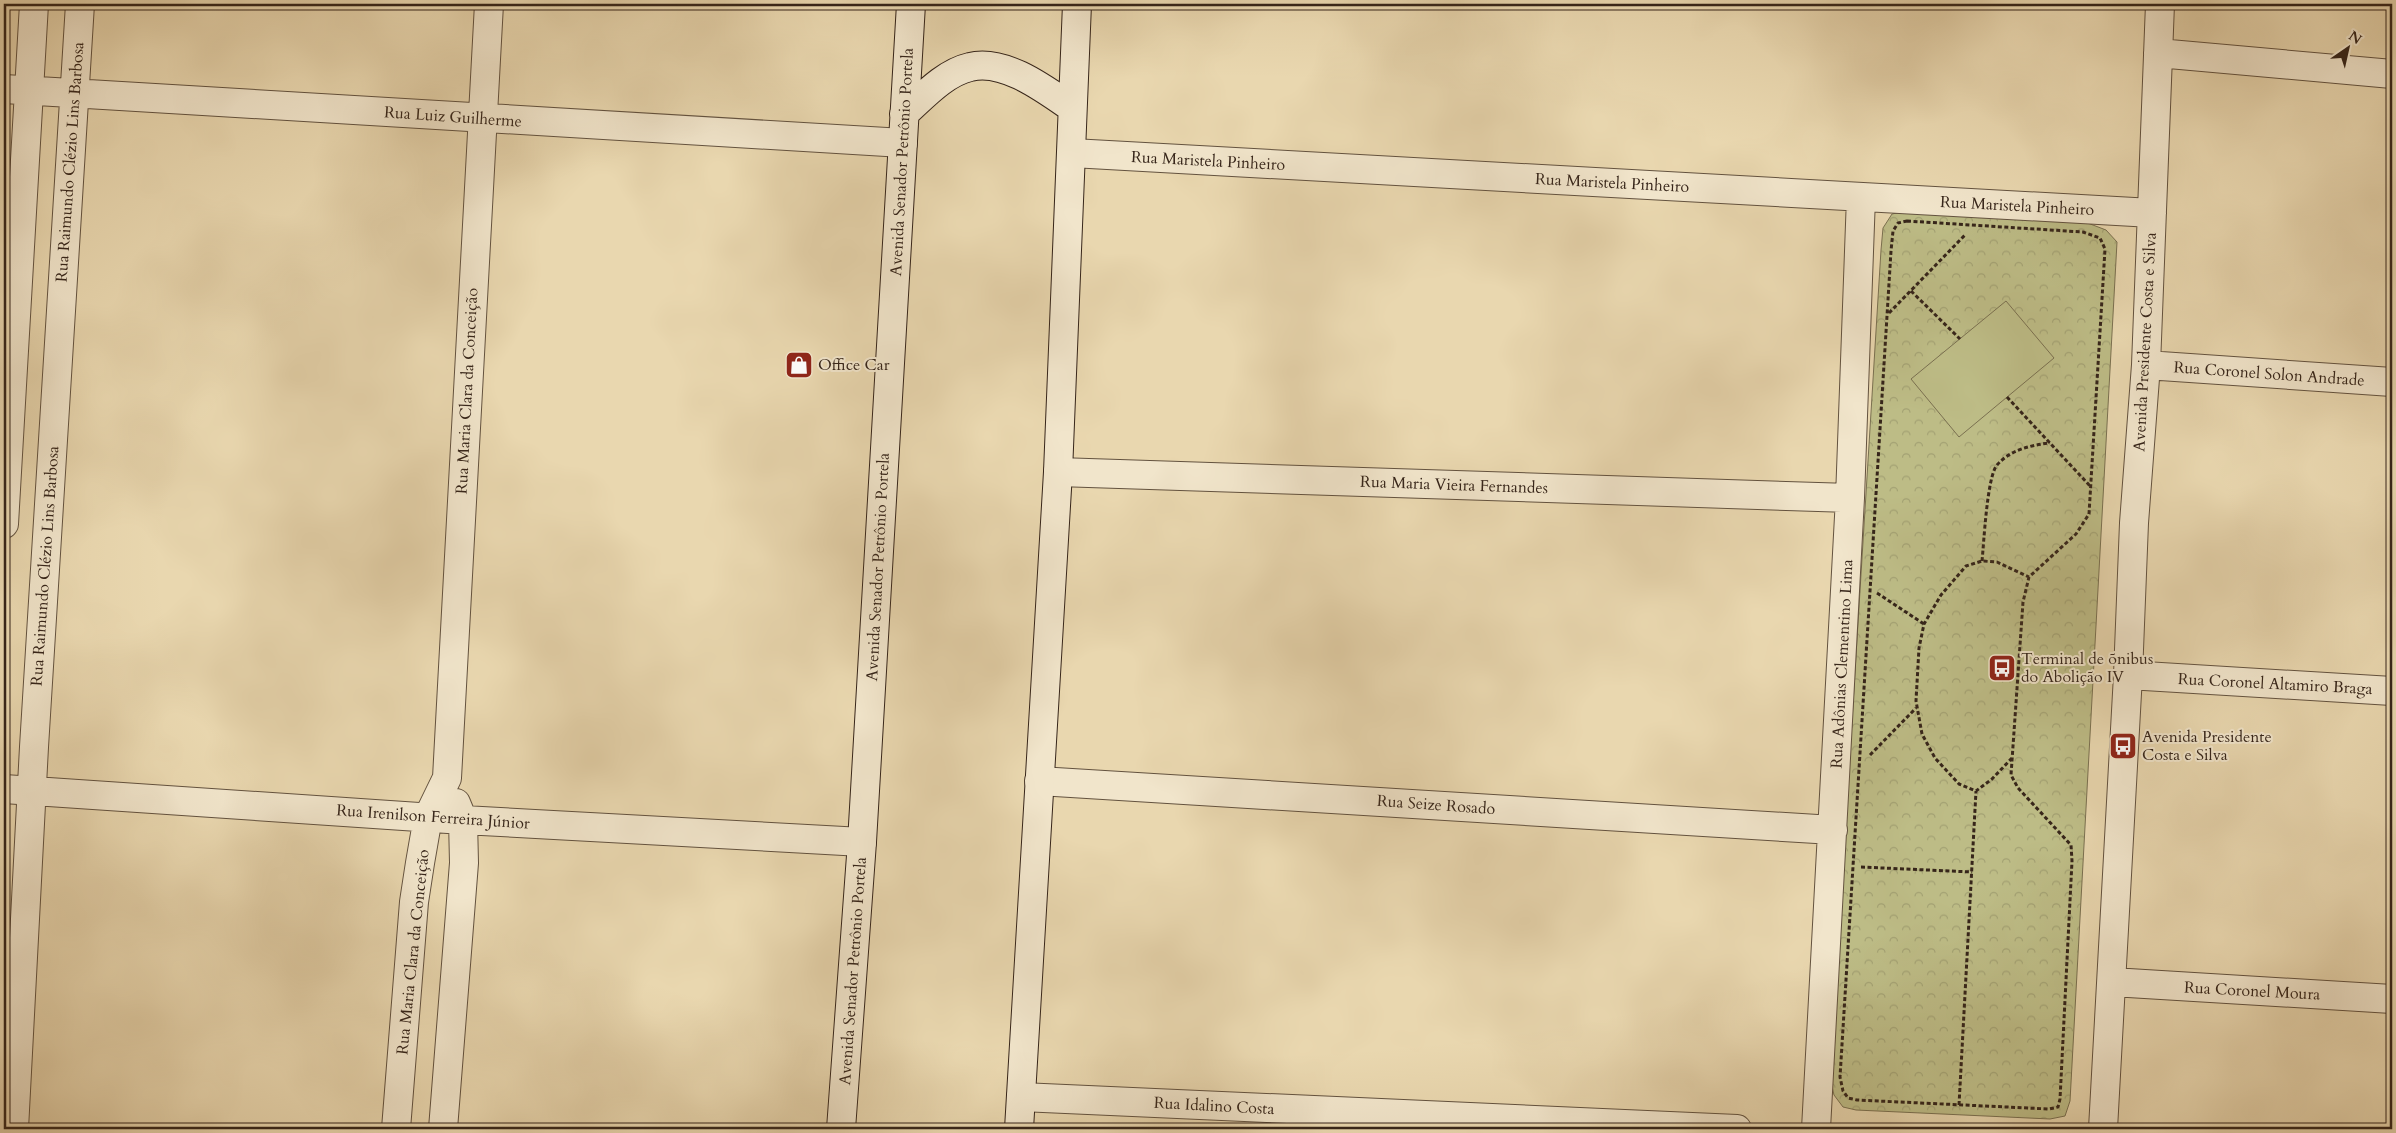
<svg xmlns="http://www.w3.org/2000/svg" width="2396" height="1133" viewBox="0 0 2396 1133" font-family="Cardo,serif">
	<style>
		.forest { fill: url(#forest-crowns); stroke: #7a7050 }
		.pitch { fill: #bdbc86; stroke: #7a7050 }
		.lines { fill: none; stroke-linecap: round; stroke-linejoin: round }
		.street-casing { stroke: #63523f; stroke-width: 30 }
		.secondary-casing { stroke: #36251a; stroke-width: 30 }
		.path { stroke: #36251a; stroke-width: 3; stroke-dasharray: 4 2.5; stroke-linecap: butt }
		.street { stroke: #f1e5cb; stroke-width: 28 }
		.secondary { stroke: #f1e5cb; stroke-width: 28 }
		.labels { text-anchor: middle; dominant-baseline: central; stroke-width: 4; stroke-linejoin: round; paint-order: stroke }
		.street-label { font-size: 16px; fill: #36251a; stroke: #f1e5cb }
		.poi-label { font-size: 16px; fill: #36251a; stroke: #f1e5cb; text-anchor: start }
	</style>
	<defs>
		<pattern id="forest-crowns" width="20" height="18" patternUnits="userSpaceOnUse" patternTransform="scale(1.25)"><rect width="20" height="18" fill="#bdbc86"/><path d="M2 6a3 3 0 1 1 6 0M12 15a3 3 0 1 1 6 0" fill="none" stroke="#a3a173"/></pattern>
	</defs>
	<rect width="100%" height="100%" fill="#e9d7af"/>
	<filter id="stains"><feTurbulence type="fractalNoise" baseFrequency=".004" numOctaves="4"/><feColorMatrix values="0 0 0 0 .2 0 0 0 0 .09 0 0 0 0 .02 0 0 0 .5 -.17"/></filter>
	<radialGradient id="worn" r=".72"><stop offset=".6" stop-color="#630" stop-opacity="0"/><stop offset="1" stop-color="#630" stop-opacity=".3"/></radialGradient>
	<!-- forest -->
	<path class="forest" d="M1906 211 2085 222 2106 230 2117 242 2070 1101 2065 1116 2050 1119 1856 1110 1843 1107 1834 1095 1830 1078 1881 250 1883 228 1892 214Z"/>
	<!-- pitch -->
	<path class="pitch" d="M2006 301 2054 358 1959 437 1911 379Z"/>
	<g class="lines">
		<!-- street casing -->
		<g class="street-casing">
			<path id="street" d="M2158 53 2392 74
				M4 89 903 143
				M1072 153 2152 213
				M2146 365 2392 382
				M1058 472 1850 498
				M4 524 34 4
				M2128 675 2392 691
				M1039 781 1833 830
				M4 789 463 820 862 842
				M2112 982 2392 999
				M1021 1097 1737 1129
				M14 1129 34 747 80 4
				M396 1129 414 902 420 863 428 817 447 778 489 4
				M443 1129 464 863 463 820 456 803
				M1816 1129 1850 498 1861 197
				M2103 1129 2128 675 2134 523 2146 365 2160 4"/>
		</g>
		<!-- secondary casing -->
		<g class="secondary-casing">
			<path id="secondary" d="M904 114C923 97 944 73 970 67 1004 58 1046 90 1072 108
				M841 1129 862 842 911 4
				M1019 1129 1058 472 1077 4"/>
		</g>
		<!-- path -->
		<path class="path" d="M1907 221 2083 232 2100 238 2105 249 2089 514 2076 534 2029 577 2023 602 2011 775 2018 788 2071 845 2072 861 2060 1099 2058 1107 2049 1109 1857 1100 1848 1098 1843 1091 1840 1077 1891 251 1893 231 1898 223Z
			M1911 291 1960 339
			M1889 313 1965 235
			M2007 397 2091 487
			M1982 561C1984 542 1987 477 1997 465 2010 450 2031 445 2050 443
			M1877 593 1924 624
			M1870 755 1916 708
			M2012 758 1992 779 1976 791 1959 784 1935 758 1922 734 1916 701 1919 648 1924 624 1941 595 1966 566 1982 561 1997 562 2029 577
			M1861 867 1972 872
			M1959 1105 1976 791"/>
		<!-- street -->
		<use href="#street" class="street"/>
		<!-- secondary -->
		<use href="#secondary" class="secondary"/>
	</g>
	<!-- icons -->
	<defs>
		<g id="shop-square" transform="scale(1.4375)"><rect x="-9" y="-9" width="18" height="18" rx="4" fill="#8f2418" stroke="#f1e5cb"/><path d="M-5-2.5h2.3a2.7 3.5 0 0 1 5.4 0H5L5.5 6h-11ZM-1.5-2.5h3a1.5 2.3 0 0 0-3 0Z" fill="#fff"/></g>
		<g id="bus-square" transform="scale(1.4375)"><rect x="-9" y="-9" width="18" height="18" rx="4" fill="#8f2418" stroke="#f1e5cb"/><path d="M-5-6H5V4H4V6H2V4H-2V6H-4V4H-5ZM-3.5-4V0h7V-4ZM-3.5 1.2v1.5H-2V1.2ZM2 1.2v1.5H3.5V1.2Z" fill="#fff"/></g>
	</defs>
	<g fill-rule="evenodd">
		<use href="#shop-square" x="799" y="365"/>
		<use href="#bus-square" x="2002" y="668"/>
		<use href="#bus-square" x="2123" y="746"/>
	</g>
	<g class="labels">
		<!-- street labels -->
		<g class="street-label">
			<text transform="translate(453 117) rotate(4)">Rua Luiz Guilherme</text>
			<text transform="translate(1208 161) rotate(3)">Rua Maristela Pinheiro</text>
			<text transform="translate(70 162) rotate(-86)">Rua Raimundo Clézio Lins Barbosa</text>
			<text transform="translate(902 162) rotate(-87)">Avenida Senador Petrônio Portela</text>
			<text transform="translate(1612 183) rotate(3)">Rua Maristela Pinheiro</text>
			<text transform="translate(2017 206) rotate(3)">Rua Maristela Pinheiro</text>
			<text transform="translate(2145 342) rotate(-87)">Avenida Presidente Costa e Silva</text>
			<text transform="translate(2269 374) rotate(4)">Rua Coronel Solon Andrade</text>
			<text transform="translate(467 391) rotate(-87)">Rua Maria Clara da Conceição</text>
			<text transform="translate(1454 485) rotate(2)">Rua Maria Vieira Fernandes</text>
			<text transform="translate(45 566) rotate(-86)">Rua Raimundo Clézio Lins Barbosa</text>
			<text transform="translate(878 567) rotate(-87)">Avenida Senador Petrônio Portela</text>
			<text transform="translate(1842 664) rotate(-87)">Rua Adônias Clementino Lima</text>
			<text transform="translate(2275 684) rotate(3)">Rua Coronel Altamiro Braga</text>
			<text transform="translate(1436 805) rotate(4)">Rua Seize Rosado</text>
			<text transform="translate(433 817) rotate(4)">Rua Irenilson Ferreira Júnior</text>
			<text transform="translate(413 952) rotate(-84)">Rua Maria Clara da Conceição</text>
			<text transform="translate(853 971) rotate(-86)">Avenida Senador Petrônio Portela</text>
			<text transform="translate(2252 991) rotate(3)">Rua Coronel Moura</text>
			<text transform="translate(1214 1106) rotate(3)">Rua Idalino Costa</text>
		</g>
		<!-- poi labels -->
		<g class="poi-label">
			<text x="818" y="365">Office Car</text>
			<text x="2021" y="659">Terminal de õnibus<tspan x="2021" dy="18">do Abolição IV</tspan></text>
			<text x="2142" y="737">Avenida Presidente<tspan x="2142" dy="18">Costa e Silva</tspan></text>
		</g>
	</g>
	<!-- margin -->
	<rect width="2396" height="1133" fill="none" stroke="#e9d7af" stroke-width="20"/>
	<rect x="5" y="5" width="2386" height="1123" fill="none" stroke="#36251a" stroke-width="2.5"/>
	<rect x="10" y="10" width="2376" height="1113" fill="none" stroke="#36251a"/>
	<!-- north arrow -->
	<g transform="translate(2348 48) rotate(34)" stroke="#f1e5cb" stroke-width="4" paint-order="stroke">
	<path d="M0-4L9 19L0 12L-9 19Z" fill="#36251a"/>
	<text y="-8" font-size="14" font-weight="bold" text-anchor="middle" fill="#36251a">N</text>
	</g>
	<rect width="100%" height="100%" filter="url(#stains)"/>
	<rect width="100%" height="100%" fill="url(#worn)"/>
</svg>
